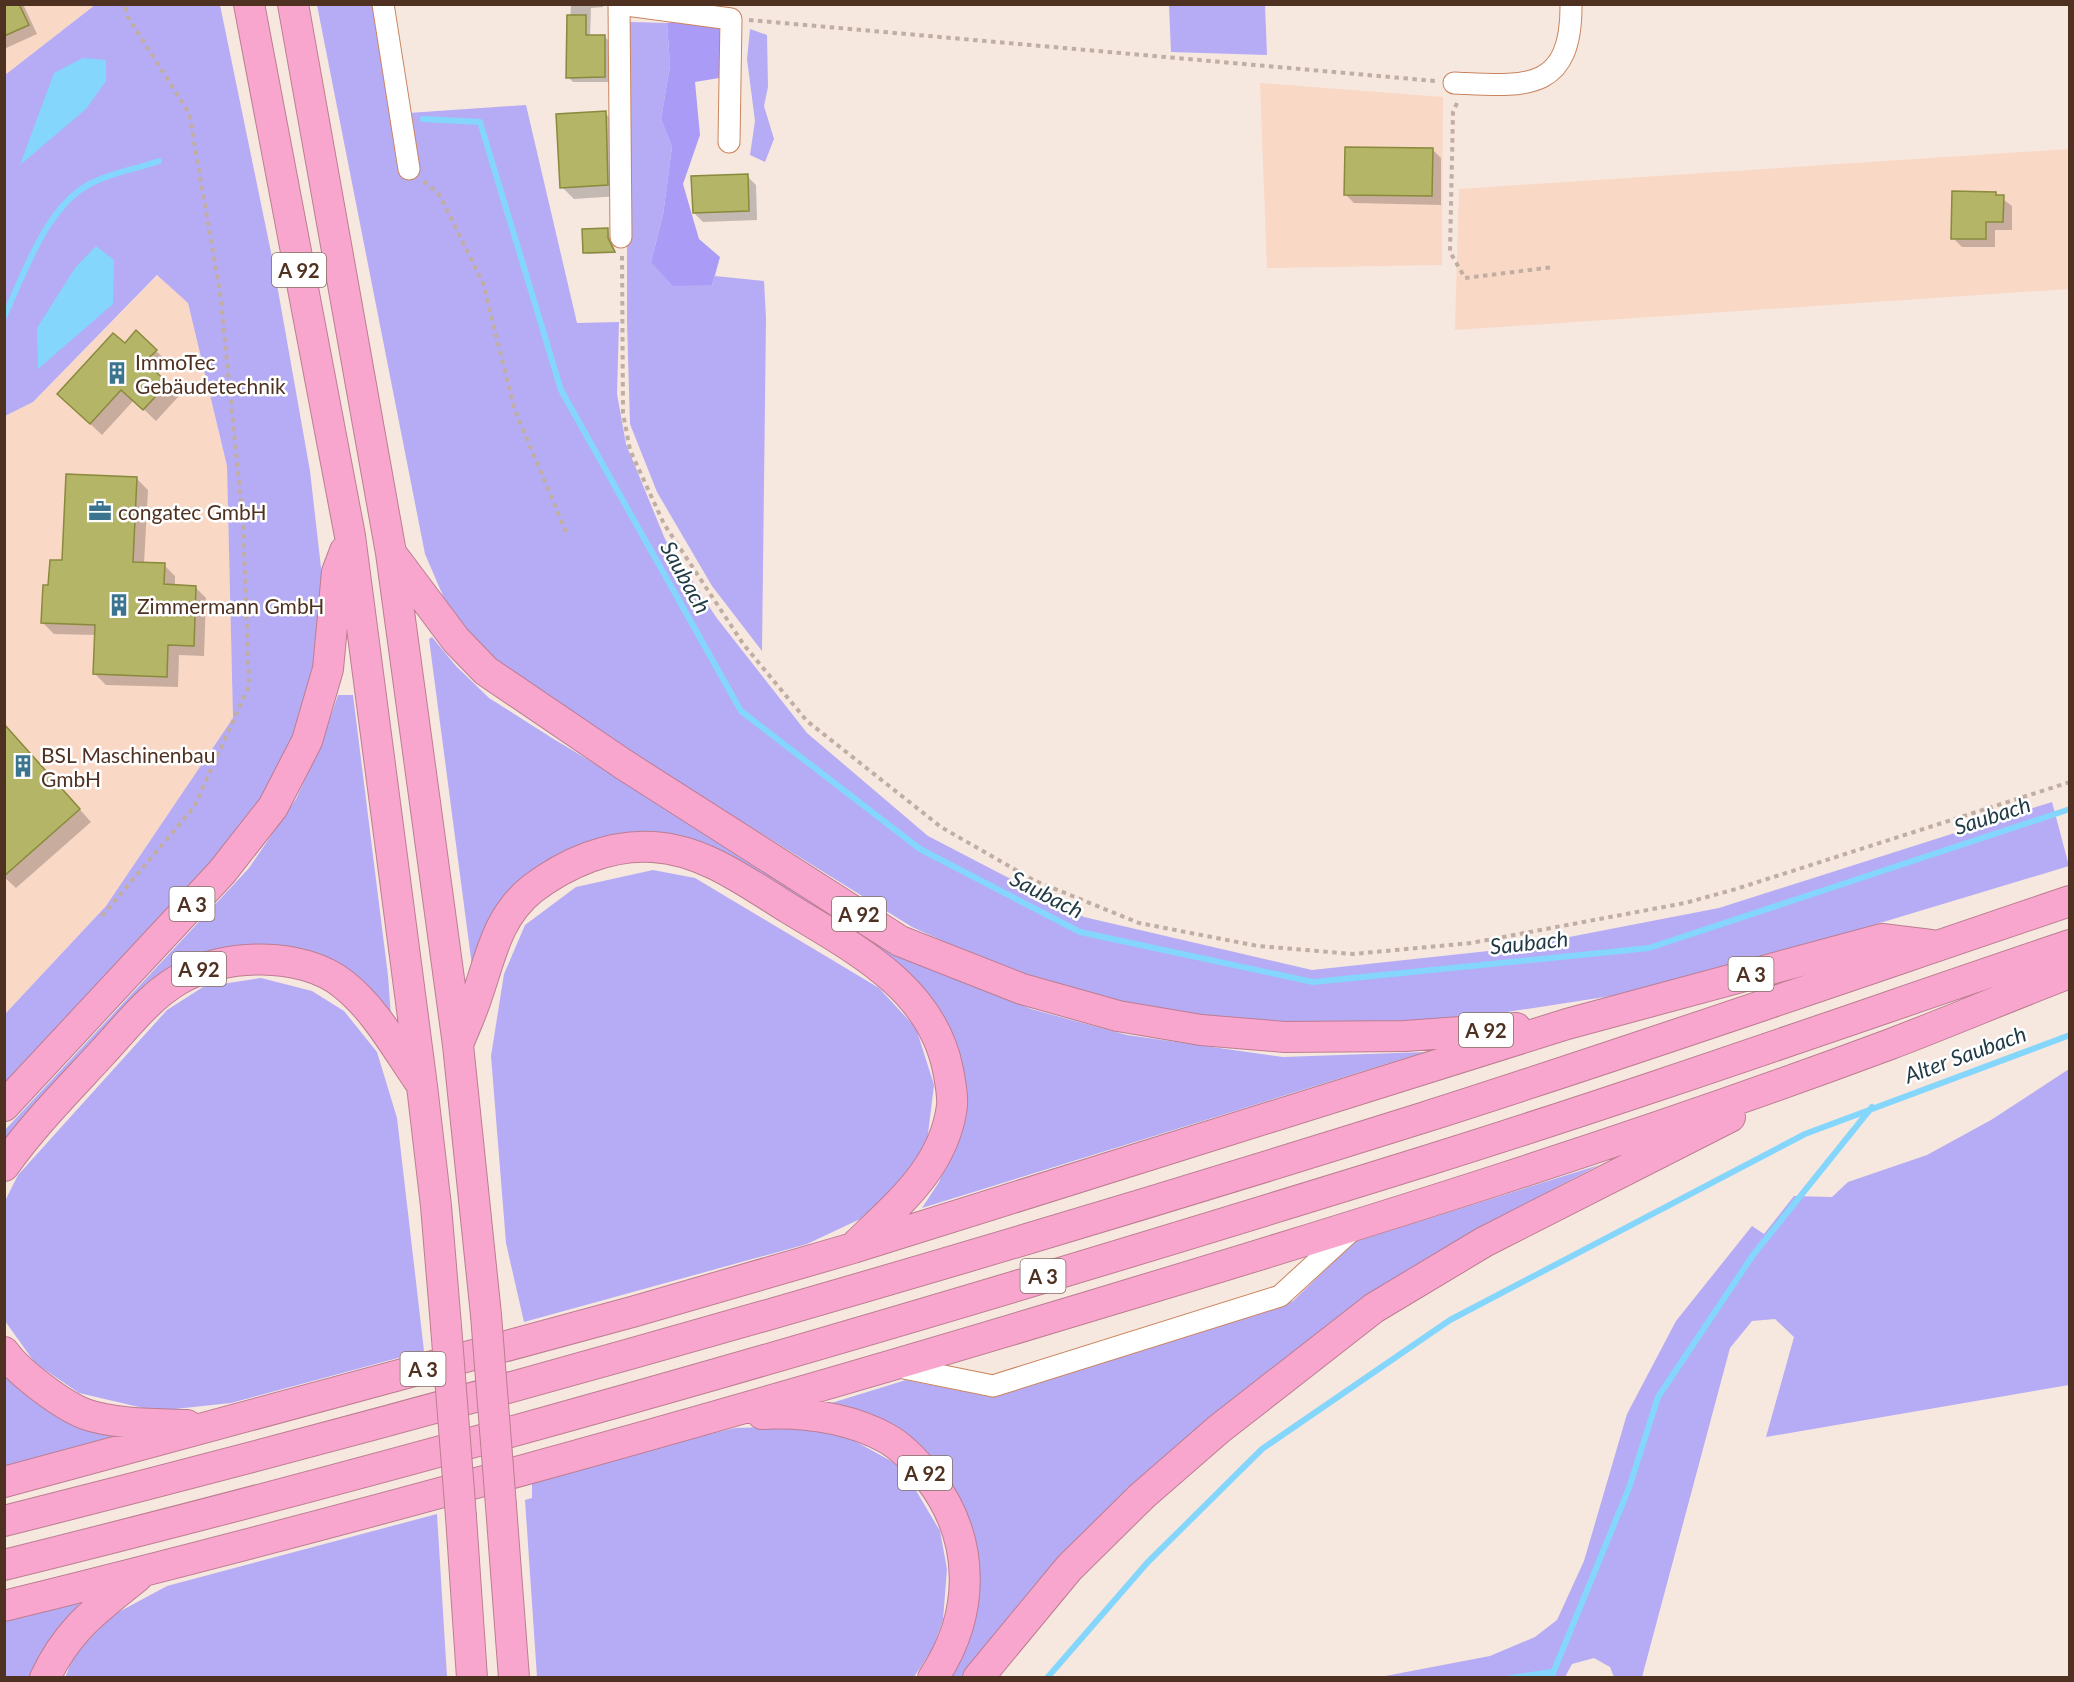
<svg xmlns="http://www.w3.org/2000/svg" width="2074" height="1682" viewBox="0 0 2074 1682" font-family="Lato,sans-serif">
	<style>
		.built { fill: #fad8c6 }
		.green { fill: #b5acf5 }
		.forest { fill: #aa9cf6 }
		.water { fill: #84d6fc }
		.shadow { fill: #0003 }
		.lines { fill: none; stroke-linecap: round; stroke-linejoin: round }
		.stream { stroke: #84d6fc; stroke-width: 6 }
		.building { fill: #b4b567; stroke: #898a3c; stroke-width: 1.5 }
		.minor-casing { stroke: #ca845d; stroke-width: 23 }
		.highway-casing { stroke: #bd7d91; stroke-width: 32 }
		.path { stroke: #c1aea3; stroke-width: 4; stroke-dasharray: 4.5 4.5; stroke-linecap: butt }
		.minor { stroke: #fff; stroke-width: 21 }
		.highway { stroke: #f8a6cd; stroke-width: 30 }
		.highway-bridge-casing { stroke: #bd7d91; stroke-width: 32; stroke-linecap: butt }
		.highway-bridge { stroke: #f8a6cd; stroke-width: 30 }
		.labels { text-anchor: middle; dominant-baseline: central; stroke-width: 5; stroke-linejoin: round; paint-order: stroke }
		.shield { fill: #fff; stroke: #846f64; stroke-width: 1.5 }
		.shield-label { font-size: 20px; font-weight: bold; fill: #4f3121 }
		.poi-label { font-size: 21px; fill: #4f3121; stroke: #fff; text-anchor: start }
		.water-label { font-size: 22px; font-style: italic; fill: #1f3945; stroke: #fff }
	</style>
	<rect width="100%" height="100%" fill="#f6e7df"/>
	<!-- built -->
	<path class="built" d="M5 5H95L5 75Z
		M1260 83 1443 97 1442 265 1267 268Z
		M2069 149V289L1455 330 1459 189Z
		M158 275 188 303 227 466 233 718 106 906 5 1014V416L33 402Z"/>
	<!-- green -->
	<path class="green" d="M95 5H220L273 262 310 471 323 585 313 679 295 737 253 813 191 888 5 1090V1014L106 906 233 718 227 466 188 303 157 275 33 402 5 416V75Z
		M317 5H376L394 114 526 105 577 323 619 322 617 394 626 444 665 539 716 617 807 733 928 836 1084 917 1312 970 1507 949 1719 908 2052 802 2069 866 1744 964 1624 994 1455 1020 1263 1025 1160 1011 1011 972 912 927 577 719 505 669 450 612 425 554Z
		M1169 5H1265L1267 55 1171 52Z
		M630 22 667 23 670 66 661 119 672 147 663 215 651 262 712 285 720 257 715 276 764 281 766 318 762 651 712 586 657 492 630 424 627 322V53Z
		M750 29 767 35 768 87 764 106 774 139 765 162 750 155 755 121 747 59Z
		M432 637 456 666 489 698 552 738 936 969 1031 1009 1127 1035 1283 1057 1425 1052 922 1208 939 1182 954 1143 945 1029 726 859 562 864 472 966 429 639Z
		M338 695H353L388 976 391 1016 369 992 205 957 5 1150 4 1131 249 868 296 799 322 742Z
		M653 870 695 878 879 988 916 1028 934 1085 927 1142 906 1183 873 1213 807 1244 524 1322 506 1243 491 1056 504 974 525 925 576 887Z
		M261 978 312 991 344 1011 377 1052 397 1118 424 1351 231 1403 156 1411 79 1393 35 1363 5 1321 4 1203 18 1175 167 1010 203 987Z
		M2069 1069V1385L1766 1437 1794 1337 1775 1319 1752 1321 1730 1348 1642 1677H1614L1610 1667 1594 1658 1572 1664 1565 1677H1380L1490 1656 1535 1637 1557 1620 1584 1561 1627 1414 1676 1321 1752 1226 1764 1234 1794 1196 1832 1197 1848 1182 1927 1155 1991 1120Z
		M1599 1165 1479 1228 1384 1287 963 1677H946L958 1508 825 1405 906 1380 992 1397 1293 1301 1354 1242Z
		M4 1370 123 1434 5 1467Z
		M801 1426 842 1434 902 1467 940 1531 947 1569 943 1620 933 1648 914 1677H537L525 1500 532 1498V1482L655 1447 735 1428Z
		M437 1514 447 1677 65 1678 74 1655 113 1615 167 1586Z
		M78 1601 79 1609 39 1655 33 1677H5L4 1619Z"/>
	<!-- forest -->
	<path class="forest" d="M691 20 724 28 725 77 695 82 700 135 683 184 699 239 720 257 712 285 673 286 651 262 663 215 672 147 661 119 670 66 667 23Z"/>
	<!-- water -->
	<path class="water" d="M83 58 106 60V81L86 109 20 165 54 73Z
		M96 246 114 260 113 304 38 369 37 328 75 268Z"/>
	<!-- shadow -->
	<path class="shadow" d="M4 4H23L37 34 4 49Z
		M571 4H603V7L591 8 590 37H605L610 42V82H573L568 77Z
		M605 113 617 125 619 196 574 199 562 187Z
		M1432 149 1441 158V205L1354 203 1346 195Z
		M747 176 756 185 757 220 703 222 694 213Z
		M1995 193 2012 206V230H1995V247H1962L1953 238Z
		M608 230 616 253 587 254 585 252Z
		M125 345 156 351 168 362 157 375 179 396 156 421 134 400 102 435 71 406Z
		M136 478 148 490 144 564 164 565 175 576V586L195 587 206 598 204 656 179 655 178 687 106 685 95 674 96 635 54 634 43 623 50 587 63 562Z
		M4 724 91 822 16 888 4 877Z"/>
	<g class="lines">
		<!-- stream -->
		<path class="stream" d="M423 119 480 122 561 390 741 711 920 849 1080 932 1313 982 1649 948 2070 809
			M4 317C24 274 46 208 88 185 109 173 137 169 159 161
			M1047 1678 1147 1563 1262 1449 1450 1320 1805 1134 2070 1035
			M1511 1678 1552 1672
			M1551 1678 1629 1488 1658 1397 1753 1255 1872 1107"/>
	</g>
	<!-- building -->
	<path class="building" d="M4 4H19L29 25 4 36Z
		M567 15H586V35H605V77L566 78Z
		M606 111 608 185 560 188 556 114Z
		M1345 147 1433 148 1432 196 1344 195Z
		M748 174 749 211 693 213 691 176Z
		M1952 191 1996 192V195H2004L2003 222H1986V239H1951Z
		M608 228V238L615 252 583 253 582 229Z
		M136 330 157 350 145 362 168 383 143 410 121 390 90 424 57 394 113 333 125 343Z
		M66 474 137 477 133 562 165 563 164 584 196 586 194 646 168 645 167 677 93 674 95 625 41 623 43 585H48L50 560H62Z
		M4 724 80 809 4 876Z"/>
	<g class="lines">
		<!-- minor casing -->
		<g class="minor-casing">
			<path id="minor" d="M383 4 409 169
				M1454 83C1523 86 1572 94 1571 4
				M621 237 619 4 731 19 729 142
				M894 1366 993 1386 1280 1296 1352 1230"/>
		</g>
		<!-- highway casing -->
		<g class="highway-casing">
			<path id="highway" d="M249 4 350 536 422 1086 436 1206 446 1326
				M293 4 391 553 458 1045 486 1315
				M391 553 456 640 486 671 623 764 900 941 1022 989 1118 1016 1201 1030 1285 1037 1405 1036 1516 1028
				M459 1042C465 1027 472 1012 477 996 491 956 497 917 532 889 566 863 610 844 653 847 704 850 746 882 788 908 853 948 932 987 948 1070 950 1081 953 1094 952 1106 944 1167 899 1203 857 1244
				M4 1106 222 872 273 807 307 741 328 669 337 572 345 551
				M4 1166C33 1125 69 1089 103 1052 126 1027 149 997 178 980 222 953 302 951 343 984 375 1009 396 1048 419 1081
				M4 1352C19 1373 62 1405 85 1414 112 1424 158 1424 187 1425
				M762 1414C805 1412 847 1417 886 1438 903 1447 917 1463 929 1478 976 1539 976 1614 933 1678
				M4 1482 632 1312 853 1248 1567 1024 1882 939 1931 945
				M501 1506 514 1678
				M461 1517 472 1678
				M4 1521C481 1401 954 1265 1422 1118 1639 1049 1854 974 2070 901
				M4 1565C485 1446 960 1306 1432 1159 1646 1092 1857 1017 2070 945
				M4 1606C373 1515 740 1412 1104 1302 1367 1223 1630 1141 1888 1045 1949 1022 2009 996 2070 973
				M45 1678C68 1629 96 1610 137 1577
				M978 1678 1069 1568 1142 1496 1219 1429 1374 1308 1484 1242 1730 1117"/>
		</g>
		<!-- path -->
		<path class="path" d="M749 20 1435 81
			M1457 103 1453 112 1450 252 1465 278 1554 267
			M424 181 440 196 483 283 514 408 566 532
			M622 256 623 413 630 450 664 524 744 645 807 721 941 827 1033 880 1139 923 1258 946 1353 954 1471 943 1685 903 1736 889 2070 782
			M102 916 194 807 249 686 243 522 220 292 189 113 128 17 124 4"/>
		<!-- minor -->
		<use href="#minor" class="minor"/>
		<!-- highway -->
		<use href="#highway" class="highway"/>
		<!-- highway-bridge casing -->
		<g class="highway-bridge-casing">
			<path id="highway-bridge" d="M486 1315 501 1506
				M446 1326 461 1517"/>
		</g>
		<!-- highway-bridge -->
		<use href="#highway-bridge" class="highway-bridge"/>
	</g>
	<!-- icons -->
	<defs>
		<g id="building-bare" transform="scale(1.8)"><path d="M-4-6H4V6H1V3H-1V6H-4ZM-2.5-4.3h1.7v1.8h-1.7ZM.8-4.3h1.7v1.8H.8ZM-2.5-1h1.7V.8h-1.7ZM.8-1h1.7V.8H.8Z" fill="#3b748e" stroke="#fff" stroke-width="2.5" paint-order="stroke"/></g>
		<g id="office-bare" transform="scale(1.8)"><path d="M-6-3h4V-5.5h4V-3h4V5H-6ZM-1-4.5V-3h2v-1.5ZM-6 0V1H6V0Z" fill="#3b748e" stroke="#fff" stroke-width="2.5" paint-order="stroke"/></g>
	</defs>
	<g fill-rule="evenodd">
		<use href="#building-bare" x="117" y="373"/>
		<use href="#office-bare" x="100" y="511"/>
		<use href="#building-bare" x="119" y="605"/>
		<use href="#building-bare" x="23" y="766"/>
	</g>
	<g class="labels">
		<!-- shield labels -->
		<g class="shield">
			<rect x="272" y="253" width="54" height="34" rx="4.5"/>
			<rect x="169.5" y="887" width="45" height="34" rx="4.5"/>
			<rect x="832" y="897" width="54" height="34" rx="4.5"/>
			<rect x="172" y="952" width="54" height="34" rx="4.5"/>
			<rect x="1728.5" y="957" width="45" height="34" rx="4.5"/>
			<rect x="1459" y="1013" width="54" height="34" rx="4.5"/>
			<rect x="1020.5" y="1259" width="45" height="34" rx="4.5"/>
			<rect x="400.5" y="1352" width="45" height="34" rx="4.5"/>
			<rect x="898" y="1456" width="54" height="34" rx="4.5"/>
		</g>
		<g class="shield-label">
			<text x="299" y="270">A 92</text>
			<text x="192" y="904">A 3</text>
			<text x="859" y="914">A 92</text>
			<text x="199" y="969">A 92</text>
			<text x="1751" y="974">A 3</text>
			<text x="1486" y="1030">A 92</text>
			<text x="1043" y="1276">A 3</text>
			<text x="423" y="1369">A 3</text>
			<text x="925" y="1473">A 92</text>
		</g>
		<!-- poi labels -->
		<g class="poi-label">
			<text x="135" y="361">ImmoTec<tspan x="135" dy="24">Gebäudetechnik</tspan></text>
			<text x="118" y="511">congatec GmbH</text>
			<text x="137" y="605">Zimmermann GmbH</text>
			<text x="41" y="754">BSL Maschinenbau<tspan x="41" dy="24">GmbH</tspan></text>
		</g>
		<!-- water labels -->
		<g class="water-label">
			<text transform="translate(686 577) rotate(61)">Saubach</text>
			<text transform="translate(1992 815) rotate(-18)">Saubach</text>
			<text transform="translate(1047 894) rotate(27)">Saubach</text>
			<text transform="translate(1529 942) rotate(-6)">Saubach</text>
			<text transform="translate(1965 1054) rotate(-20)">Alter Saubach</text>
		</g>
	</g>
	<!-- border -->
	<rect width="2074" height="1682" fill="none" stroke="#4f3121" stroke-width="12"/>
</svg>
